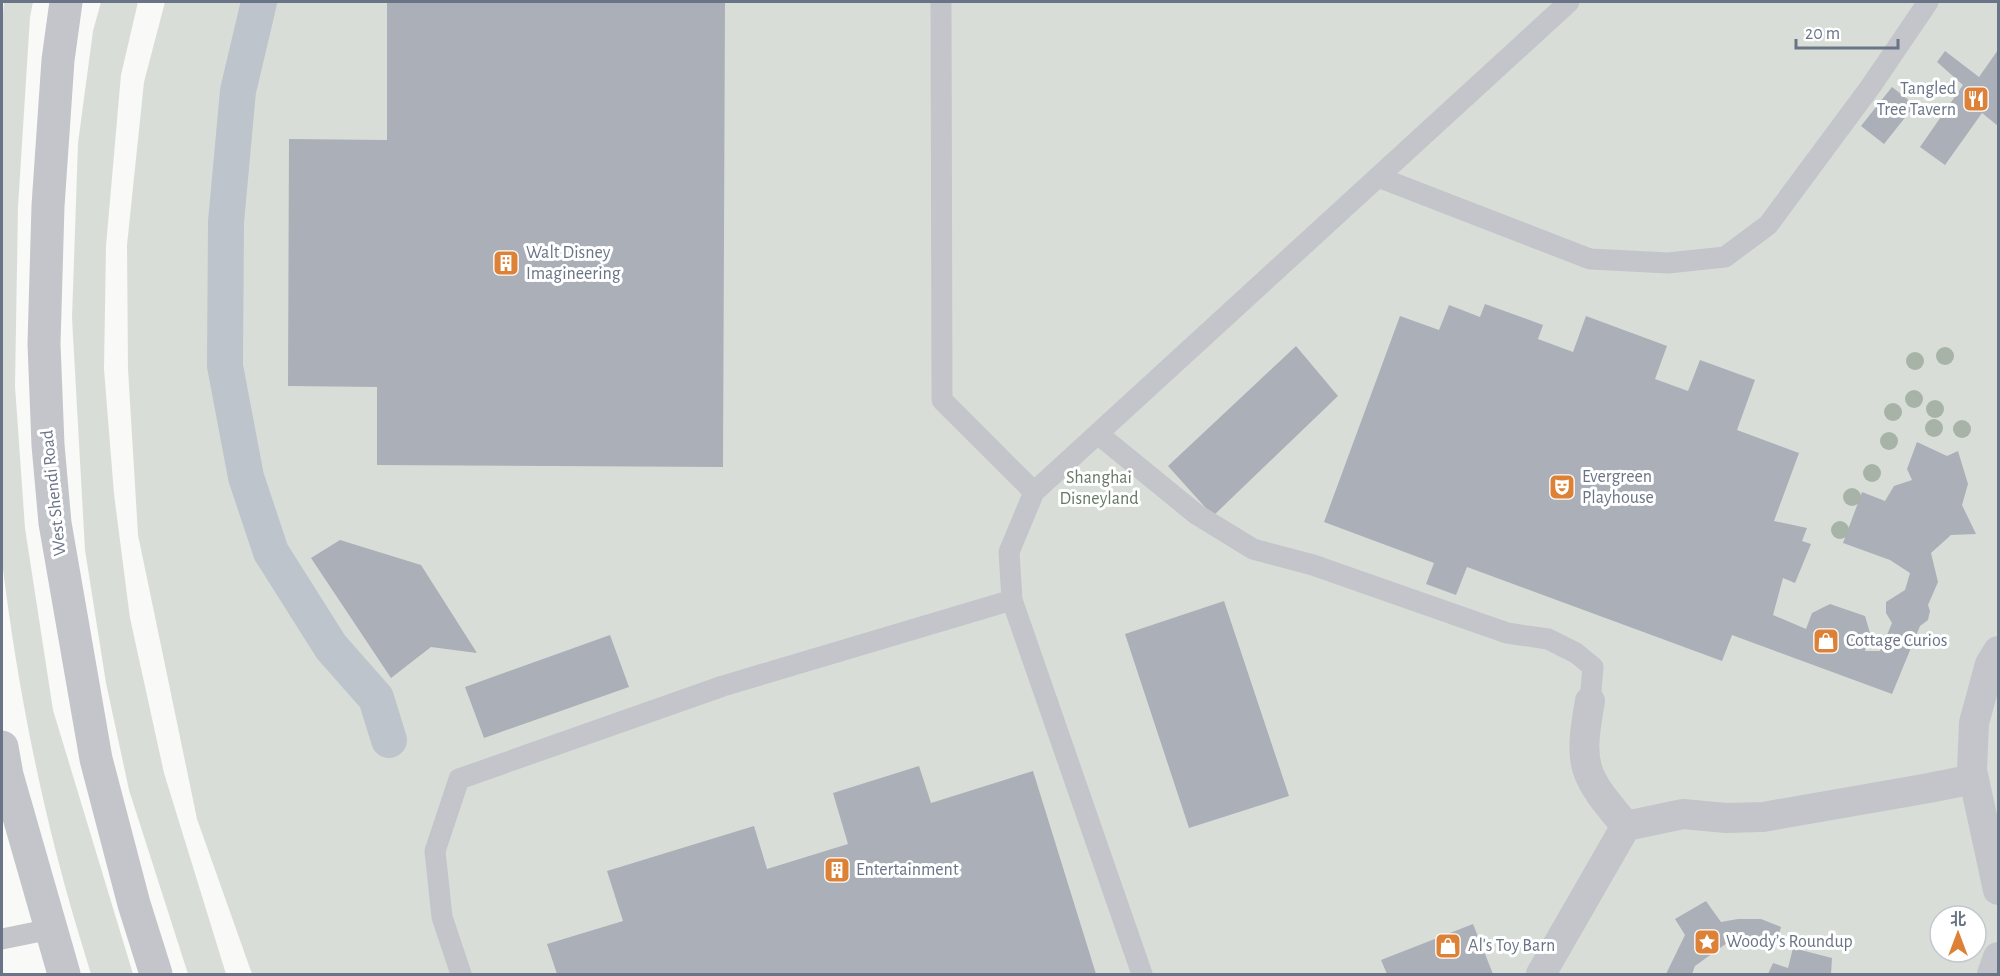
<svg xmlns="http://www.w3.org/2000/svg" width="2000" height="976" viewBox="0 0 2000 976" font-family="'Alegreya Sans','Noto Sans SC',sans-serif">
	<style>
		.green { fill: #d8ded7; fill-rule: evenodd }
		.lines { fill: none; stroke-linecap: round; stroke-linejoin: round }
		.canal { stroke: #bdc4cb; stroke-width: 36 }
		.building { fill: #aaafb8 }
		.service { stroke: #c3c5ca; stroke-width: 21 }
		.pedestrian { stroke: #c3c5ca; stroke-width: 30 }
		.tertiary { stroke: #c3c5ca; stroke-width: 33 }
		.tree { fill: #a8b3a7 }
		.labels { text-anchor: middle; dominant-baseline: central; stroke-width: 6; stroke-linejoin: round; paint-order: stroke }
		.poi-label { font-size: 18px; fill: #6a7487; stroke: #fff; text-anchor: start }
		.park-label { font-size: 18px; fill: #657965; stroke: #fff }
		.street-label { font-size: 18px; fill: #6a7487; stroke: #fff }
	</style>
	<rect width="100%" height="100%" fill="#f9f9f7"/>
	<!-- green -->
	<path class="green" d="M4 2H33L30 17 18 207 15 386 25 528 53 710 133 974H91C79 935 67 896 57 856 32 759 14 660 2 561V25Z
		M101 2H138L121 75 106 246 104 369 114 494 130 618 164 773 226 974H188L129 790 106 683 85 550 72 318 78 143 93 31Z
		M165 2H1998V974H252L197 819 138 535 128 369 127 245 144 82ZM1940 916H1976V952H1940Z"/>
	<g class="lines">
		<!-- canal -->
		<path class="canal" d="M259 2 238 91 226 222 225 366 246 477 271 552 331 647 376 698 389 740"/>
	</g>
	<!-- building -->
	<path class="building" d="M387 2H725L723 467 377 465V387L288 386 289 139 387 140Z
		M1998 50V126L1982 113 1945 165 1920 147 1963 85 1937 62 1945 51 1979 77Z
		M1892 87 1915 105 1884 144 1861 126Z
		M1485 304 1543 325 1538 339 1573 352 1586 316 1667 346 1655 379 1688 391 1700 360 1755 380 1737 430 1799 453 1774 521 1807 528 1802 541 1811 544 1795 583 1783 578 1773 615 1806 629 1812 613 1830 604 1865 616 1870 633 1865 651H1880L1892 623 1886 613V602L1905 590 1910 573 1890 560 1843 543 1862 492 1885 501 1894 486 1912 480 1907 469 1917 442 1947 456 1958 451 1968 484 1962 505 1976 534 1951 535 1931 553 1938 582 1928 605 1930 611 1928 620 1920 626 1892 694 1732 635 1722 661 1467 567 1456 595 1426 584 1434 563 1324 522 1400 316 1439 330 1449 305 1480 317Z
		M1296 346 1338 396 1213 516 1168 466Z
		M340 540 421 565 477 653 431 647 391 678 311 558Z
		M1224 601 1289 796 1189 828 1125 634Z
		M610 635 629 687 484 738 465 687Z
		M919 766 931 803 1033 771 1096 974H557L547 944 623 921 607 871 754 826 767 869 848 844 833 793Z
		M1706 901 1721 922 1738 919H1761L1781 927 1775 949 1754 940 1727 943 1695 966 1692 974H1666L1685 935 1675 919Z
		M1473 924 1493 974H1387L1381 960Z
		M1793 948 1832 958 1831 974H1768L1773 963 1788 968Z"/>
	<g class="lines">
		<!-- service -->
		<path class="service" d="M941 2 942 400 1034 492
			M1378 177 1590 259 1668 263 1725 257 1768 225 1871 86 1928 2
			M1098 434 1196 514 1253 549 1313 565 1507 633 1548 639 1576 653 1593 667 1590 701
			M2 939 51 929
			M461 974 442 917 435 851 459 779 723 686 1012 600
			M1142 974 1012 600 1009 552 1034 492 1569 2"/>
		<!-- pedestrian -->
		<path class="pedestrian" d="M1998 651 1990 664 1974 723 1972 770 1998 890
			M1590 701C1578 767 1583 775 1626 826
			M1541 974 1626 826 1683 814 1726 818 1763 817 1929 788 1974 779
			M1992 974 1998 957"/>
		<!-- tertiary -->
		<path class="tertiary" d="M66 2 58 60 48 206 44 344 48 445 55 523 96 759 134 904 156 974
			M2 747 7 775 64 974"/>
	</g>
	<!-- trees -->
	<g class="tree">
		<circle cx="1945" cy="356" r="9"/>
		<circle cx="1915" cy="361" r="9"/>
		<circle cx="1914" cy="399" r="9"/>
		<circle cx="1935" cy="409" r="9"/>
		<circle cx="1893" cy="412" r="9"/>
		<circle cx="1934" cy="428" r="9"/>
		<circle cx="1962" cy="429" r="9"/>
		<circle cx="1889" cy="441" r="9"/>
		<circle cx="1872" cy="473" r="9"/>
		<circle cx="1852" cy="497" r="9"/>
		<circle cx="1840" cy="530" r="9"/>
	</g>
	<!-- icons -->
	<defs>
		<g id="restaurant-square" transform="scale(1.35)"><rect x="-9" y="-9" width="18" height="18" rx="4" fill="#dc8135" stroke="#fff"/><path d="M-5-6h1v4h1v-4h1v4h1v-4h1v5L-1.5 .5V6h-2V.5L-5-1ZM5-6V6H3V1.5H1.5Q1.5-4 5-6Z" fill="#fff"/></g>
		<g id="building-square" transform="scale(1.35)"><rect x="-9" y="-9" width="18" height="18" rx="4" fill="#dc8135" stroke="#fff"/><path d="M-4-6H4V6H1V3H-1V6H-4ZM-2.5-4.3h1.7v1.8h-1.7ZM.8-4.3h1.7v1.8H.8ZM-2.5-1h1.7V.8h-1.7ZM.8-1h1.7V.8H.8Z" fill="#fff"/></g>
		<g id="theatre-square" transform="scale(1.35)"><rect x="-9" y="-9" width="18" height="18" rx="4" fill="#dc8135" stroke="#fff"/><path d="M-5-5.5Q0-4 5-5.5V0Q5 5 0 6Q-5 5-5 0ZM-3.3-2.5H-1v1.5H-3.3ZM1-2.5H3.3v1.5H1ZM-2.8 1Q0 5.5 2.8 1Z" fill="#fff"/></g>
		<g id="shop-square" transform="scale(1.35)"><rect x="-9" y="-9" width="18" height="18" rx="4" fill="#dc8135" stroke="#fff"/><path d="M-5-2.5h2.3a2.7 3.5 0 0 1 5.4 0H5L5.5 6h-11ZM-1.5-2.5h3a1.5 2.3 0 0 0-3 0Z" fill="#fff"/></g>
		<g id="sight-square" transform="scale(1.35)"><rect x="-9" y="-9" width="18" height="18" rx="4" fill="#dc8135" stroke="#fff"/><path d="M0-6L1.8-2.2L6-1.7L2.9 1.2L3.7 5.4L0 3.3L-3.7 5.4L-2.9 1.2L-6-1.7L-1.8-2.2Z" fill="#fff"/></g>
	</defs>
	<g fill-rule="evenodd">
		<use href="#restaurant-square" x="1976" y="99"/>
		<use href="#building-square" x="506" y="263"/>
		<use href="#theatre-square" x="1562" y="487"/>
		<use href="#shop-square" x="1826" y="641"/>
		<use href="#building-square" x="837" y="870"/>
		<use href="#sight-square" x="1707" y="942"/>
		<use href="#shop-square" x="1448" y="946"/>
	</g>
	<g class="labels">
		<!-- poi labels -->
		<g class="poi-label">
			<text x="1956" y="89" text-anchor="end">Tangled<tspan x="1956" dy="21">Tree Tavern</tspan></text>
			<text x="526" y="253">Walt Disney<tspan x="526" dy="21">Imagineering</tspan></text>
			<text x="1582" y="477">Evergreen<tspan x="1582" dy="21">Playhouse</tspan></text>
			<text x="1846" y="641">Cottage Curios</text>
			<text x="856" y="870">Entertainment</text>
			<text x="1726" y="942">Woody’s Roundup</text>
			<text x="1468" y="946">Al's Toy Barn</text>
		</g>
		<!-- park labels -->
		<g class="park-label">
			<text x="1099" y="478">Shanghai<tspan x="1099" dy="21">Disneyland</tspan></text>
		</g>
		<!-- street labels -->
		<g class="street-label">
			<text transform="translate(54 493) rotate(-96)">West Shendi Road</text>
		</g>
	</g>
	<!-- border -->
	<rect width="2000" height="976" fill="none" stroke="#6a7487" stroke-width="6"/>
	<!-- north arrow -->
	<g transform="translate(1958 934)"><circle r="28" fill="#ffffff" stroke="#c3c7cf" stroke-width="1.5"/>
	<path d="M0-4.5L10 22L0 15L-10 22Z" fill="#dc8135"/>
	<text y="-9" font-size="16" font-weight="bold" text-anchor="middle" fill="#6a7487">北</text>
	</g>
	<!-- scale -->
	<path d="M1796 39v9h102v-9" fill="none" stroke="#6a7487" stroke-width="3"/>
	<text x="1805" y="39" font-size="18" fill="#6a7487" stroke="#ffffff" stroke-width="4.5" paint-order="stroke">20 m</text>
</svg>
